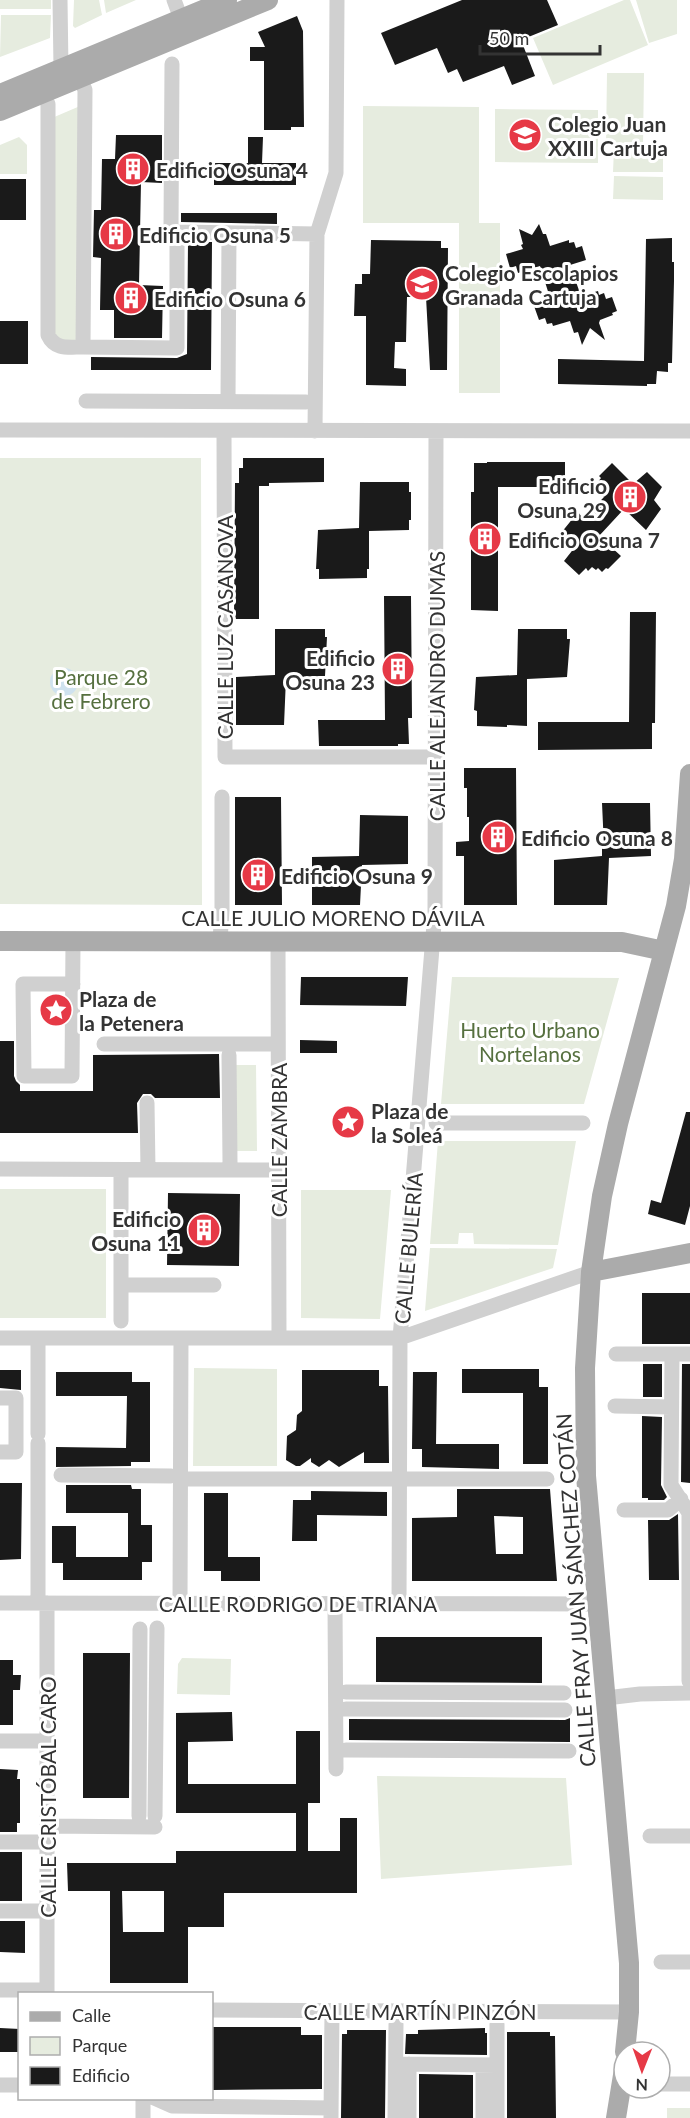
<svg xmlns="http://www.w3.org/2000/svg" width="690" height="2118" viewBox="0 0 690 2118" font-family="Lato,sans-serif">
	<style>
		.green { fill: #e6ecdf }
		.water { fill: #cfe2ee }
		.building { fill: #1a1a1a; fill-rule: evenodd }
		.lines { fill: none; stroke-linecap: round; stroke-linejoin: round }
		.minor { stroke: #d0d0d0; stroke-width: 15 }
		.major { stroke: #ababab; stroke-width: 20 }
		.labels { text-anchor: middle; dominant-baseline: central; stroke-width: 6; stroke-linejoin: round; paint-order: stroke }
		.poi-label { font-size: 21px; font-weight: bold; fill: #333; stroke: #fff; text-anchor: start }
		.street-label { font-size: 21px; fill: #333; stroke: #fff }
		.park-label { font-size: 21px; fill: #56703f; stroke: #fff }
	</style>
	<rect width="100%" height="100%" fill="#fff"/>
	<!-- green -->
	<path class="green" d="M0 0H51V9H0Z
		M74 0H99L102 15 75 28 73 26Z
		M104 0H136L106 13Z
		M624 0H630L648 45 553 85 533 38Z
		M636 0H677V34L649 43Z
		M1 15H51L50 38 0 57Z
		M607 73H644L643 144H606Z
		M80 106 79 336 74 342H57L52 335V118Z
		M363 106 479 107V223H500V393H459V223H363Z
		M495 109 598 110V163L495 162Z
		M19 137 27 145V174H0V145Z
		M614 149H663V172H613Z
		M614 176 663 177V200L613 199Z
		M0 458H201L202 905 0 904Z
		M452 977 619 978 584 1104H441Z
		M236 1065H256L257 1151H236Z
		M438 1141H576L558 1245 474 1244 473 1233H459L458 1244H430Z
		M0 1189H106V1318H0Z
		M301 1190H391L380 1319 301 1318Z
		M430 1248 557 1249 553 1268 425 1311Z
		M194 1368 277 1369V1466H193Z
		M182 1658 231 1659 230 1695 177 1694 178 1664Z
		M377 1776 566 1778 572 1865 381 1879Z
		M667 2108H690V2118H667Z"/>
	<!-- water -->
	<path class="water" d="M50 682a14 14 0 1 1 28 0a14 14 0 1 1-28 0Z"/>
	<!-- building -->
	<path class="building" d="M462 0H547L558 25 521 40 535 76 512 85 504 66 463 82 457 69 448 73 437 48 395 65 381 33Z
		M297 16 303 31 304 127H291V130H264V61H250V47H265L258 32Z
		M116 135H162V183L141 182 139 285 163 286 162 338H114V310H100L101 258 93 257 94 210H101L102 159H115Z
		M248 137H263L262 163H296V185H214V163H248Z
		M0 179H26V220H0Z
		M181 213H277V224L181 222Z
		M539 224 543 234H546L550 246 569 240V243L574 242 576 248 582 246 586 260 570 265 581 296 598 291 599 295 604 293 606 299 612 297 617 311 612 313 613 315 600 320 599 323 605 340 590 328 582 345 578 332 574 333 570 321 553 326 552 323 547 324 545 318 539 320 534 306 551 301 540 266 518 273 516 266 510 268 506 254 523 249 521 245 523 244 519 229 532 235Z
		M672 238V262H674V281L672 363H668V372L657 371 656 384H647V386L558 384V359L644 361 646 239Z
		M371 240 441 241V248H448L447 370H430L426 297H407L406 342H395L394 368 406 369V386L366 385V316H354L355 284H362V274H370Z
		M188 242H212L211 370H91V357L177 358 187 354Z
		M0 321H28V364H0Z
		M243 458H324V482L269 483V486H259V619H234L235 483H239V468H243Z
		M487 462H565V487H498V611L471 610V492H474V463H487Z
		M612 463 633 484 647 472 662 487 654 500 661 509 646 530 624 509 599 536 621 556 608 569 606 568 602 572 598 568 596 570 592 567 588 571 586 568 579 575 564 561 575 547 561 533 578 512 581 516 584 513 586 516 604 497 601 495 603 492 600 489 602 488 597 483 601 478 599 476Z
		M360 482H409V492H411V520H409V530L369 531V569H367V578L319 579V569H316L318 530 359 528Z
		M384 596H411L412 718H408L409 744H398V746H319L318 720H385Z
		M630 612H656L655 723H652V749L538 750V722H629Z
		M275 629H325V637H327L325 676 286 678 284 725H236V677L275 675Z
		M518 629H567V639H570L567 677 527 679V726L507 725V727L477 726V711L474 710 476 677 517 675Z
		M464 768H516L517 905H464V856H456V842L469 841V817H467V788H464Z
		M235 797H281L282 905H235Z
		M602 803H650L651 856 609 858 607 905H554V860L602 856V847H604Z
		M360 815 408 816V864L362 865 360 905H312V857L359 856Z
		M301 977H408L406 1006 300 1005Z
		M300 1040 337 1041V1053H300Z
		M0 1041H14V1076L16 1081 20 1085V1091H93V1055L219 1054 220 1098H155L151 1094H143L137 1103 138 1133H0Z
		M686 1112H690V1206L685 1225 648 1214 651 1200 661 1203Z
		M168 1193 240 1194 239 1266 167 1265Z
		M642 1293H690V1344H642Z
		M643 1364H662V1397H643Z
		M682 1364H690V1483L681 1482Z
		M462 1369H539V1387H548V1464H523V1393H462Z
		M0 1370H21V1390L0 1388Z
		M302 1370H379V1386H388L389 1463H364V1452L339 1467 329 1460 319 1467 311 1462V1458L300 1466H296L286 1460 287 1436 296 1430 297 1415 302 1411Z
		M56 1372H132V1382H150V1462H131V1466L56 1467V1447L126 1448 127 1396H56Z
		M413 1372H437L436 1444H499V1469L422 1467V1449H412Z
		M642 1416 662 1417 661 1485 667 1497 664 1500H648V1498H642Z
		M0 1483H22L21 1559 0 1560Z
		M66 1485H131L132 1489H141V1525H152V1562H142V1580H63V1563H52V1526H76V1557H128V1513H66Z
		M457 1489H550L557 1581H412V1518L457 1517ZM494 1516 523 1517V1554H496Z
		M311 1491 387 1492V1516L317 1515V1541H292L293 1500H311Z
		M204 1493H228V1557H260V1581H221V1571H204Z
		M678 1514 679 1580H649L648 1520H669Z
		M376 1637H542V1683L376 1682Z
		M83 1653H130L129 1798H83Z
		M0 1660H13V1675H21L20 1690H13V1725H0Z
		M232 1712 233 1741 188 1742V1784H296V1731H320V1803H308V1851H340V1818H357V1893H224V1927H188V1983H110V1891H68L67 1863H176V1851H296V1813H176V1713ZM122 1891H164V1932H123Z
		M570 1718V1742L349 1740V1719L565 1720Z
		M0 1769 18 1770 17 1779H20V1823H17V1832H0Z
		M0 1852H22V1901H0Z
		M0 1921H25V1953L0 1952Z
		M212 2027H301V2035H322V2089L212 2090Z
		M0 2028 20 2029V2052H0Z
		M485 2028V2033H487V2055L405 2054 406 2034H418V2030Z
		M347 2030H386L385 2118H341L342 2034H347Z
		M507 2032H550V2036H555L556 2118H507Z
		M419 2074 473 2075V2118H419Z"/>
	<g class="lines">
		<!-- minor -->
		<path class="minor" d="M60 0 61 68
			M174 0 181 19
			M43 94 48 104V335C55 350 68 347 83 347L85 90 80 78
			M171 227 172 64
			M83 347 177 348V232L317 234
			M86 401 306 402
			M228 401 229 233
			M0 430 690 431
			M224 431 225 757H435
			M315 431 317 234 336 173 337 0
			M220 941 222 910V797
			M278 941 279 1338
			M73 984H23L24 1076H72L73 941
			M104 1044H278
			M229 1055 230 1162
			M147 1103 148 1170
			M436 1123H583
			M0 1169 278 1170
			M121 1170V1321
			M121 1285H214
			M0 1338H400L591 1272
			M38 1338V1434
			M616 1354H690
			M672 1354 671 1485 689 1513V1681
			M0 1398H16V1452H0
			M615 1406 671 1407
			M38 1443V1603
			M61 1475 171 1476
			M180 1479H547
			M624 1510H668L681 1499
			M0 1603 597 1604
			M180 1603 181 1338
			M335 1604 336 1769
			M399 1604 400 1338 435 912 436 431
			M346 1692 564 1693
			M606 1698 640 1694 690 1693
			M346 1709 565 1710
			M0 1741H47
			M346 1750 569 1751
			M139 1816 140 1629
			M155 1816 157 1628
			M47 1826 155 1827
			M650 1836H690
			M0 1842H37
			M0 1911H47
			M661 1962H690
			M0 1990H47V1994
			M47 1990V1603
			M212 2010 629 2012
			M396 2064 497 2065
			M409 2064V2118
			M660 2084H690
			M0 2085H20
			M154 2098 172 2106 331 2108
			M143 2118V2098
			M331 2118 332 2011
			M395 2118 396 2024
			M483 2118V2065
			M497 2118V2024"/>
		<!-- major -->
		<path class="major" d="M0 94 227 0
			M0 111 268 0
			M0 941 622 942 664 951
			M591 1272 690 1253
			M625 2052 629 2012V1963L586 1476 585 1368 591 1272 602 1196 618 1124 676 906 684 859 690 774
			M616 2118 624 2069"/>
	</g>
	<!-- icons -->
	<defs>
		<g id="school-disc" transform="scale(1.725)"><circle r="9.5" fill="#e63946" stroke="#fff"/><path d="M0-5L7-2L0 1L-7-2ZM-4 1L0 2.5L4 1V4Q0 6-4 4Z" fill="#fff"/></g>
		<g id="building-disc" transform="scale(1.725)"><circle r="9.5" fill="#e63946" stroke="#fff"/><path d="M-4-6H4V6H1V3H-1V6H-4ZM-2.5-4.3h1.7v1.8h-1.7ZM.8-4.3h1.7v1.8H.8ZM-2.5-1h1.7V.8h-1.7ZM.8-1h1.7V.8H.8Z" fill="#fff"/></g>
		<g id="sight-disc" transform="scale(1.725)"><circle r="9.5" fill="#e63946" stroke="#fff"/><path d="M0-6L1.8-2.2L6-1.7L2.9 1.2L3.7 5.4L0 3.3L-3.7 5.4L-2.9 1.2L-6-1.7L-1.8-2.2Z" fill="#fff"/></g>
	</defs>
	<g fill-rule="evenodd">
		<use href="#school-disc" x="525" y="135"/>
		<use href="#building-disc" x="133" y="169"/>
		<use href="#building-disc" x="116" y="234"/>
		<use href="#school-disc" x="422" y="284"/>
		<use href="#building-disc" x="131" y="298"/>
		<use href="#building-disc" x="630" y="497"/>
		<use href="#building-disc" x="485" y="539"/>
		<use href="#building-disc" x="398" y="669"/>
		<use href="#building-disc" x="498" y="837"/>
		<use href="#building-disc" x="258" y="875"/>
		<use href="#sight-disc" x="56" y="1010"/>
		<use href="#sight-disc" x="348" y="1122"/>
		<use href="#building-disc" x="204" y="1230"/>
	</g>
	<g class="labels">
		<!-- poi labels -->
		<g class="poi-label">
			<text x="548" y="123">Colegio Juan<tspan x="548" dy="24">XXIII Cartuja</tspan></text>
			<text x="156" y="169">Edificio Osuna 4</text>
			<text x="139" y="234">Edificio Osuna 5</text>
			<text x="445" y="272">Colegio Escolapios<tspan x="445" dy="24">Granada Cartuja</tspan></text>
			<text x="154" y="298">Edificio Osuna 6</text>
			<text x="607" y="485" text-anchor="end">Edificio<tspan x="607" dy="24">Osuna 29</tspan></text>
			<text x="508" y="539">Edificio Osuna 7</text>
			<text x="375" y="657" text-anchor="end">Edificio<tspan x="375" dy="24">Osuna 23</tspan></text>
			<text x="521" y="837">Edificio Osuna 8</text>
			<text x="281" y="875">Edificio Osuna 9</text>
			<text x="79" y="998">Plaza de<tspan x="79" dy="24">la Petenera</tspan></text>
			<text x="371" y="1110">Plaza de<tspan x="371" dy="24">la Soleá</tspan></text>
			<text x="181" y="1218" text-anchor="end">Edificio<tspan x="181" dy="24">Osuna 11</tspan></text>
		</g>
		<!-- street labels -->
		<g class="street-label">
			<text transform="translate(224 627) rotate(-90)">CALLE LUZ CASANOVA</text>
			<text transform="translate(436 686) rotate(-90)">CALLE ALEJANDRO DUMAS</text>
			<text x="333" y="917">CALLE JULIO MORENO DÁVILA</text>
			<text transform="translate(278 1140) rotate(-90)">CALLE ZAMBRA</text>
			<text transform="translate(408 1248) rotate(-85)">CALLE BULERÍA</text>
			<text transform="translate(575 1590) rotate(-94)">CALLE FRAY JUAN SÁNCHEZ COTÁN</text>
			<text x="298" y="1603">CALLE RODRIGO DE TRIANA</text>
			<text transform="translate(47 1797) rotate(-90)">CALLE CRISTÓBAL CARO</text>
			<text x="420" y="2011">CALLE MARTÍN PINZÓN</text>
		</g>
		<!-- park labels -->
		<g class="park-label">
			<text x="101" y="676">Parque 28<tspan x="101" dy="24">de Febrero</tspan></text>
			<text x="530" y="1029">Huerto Urbano<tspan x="530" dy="24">Nortelanos</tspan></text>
		</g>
	</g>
	<!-- legend -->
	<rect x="18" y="1992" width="195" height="108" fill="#ffffff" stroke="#adadad" stroke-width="1.5"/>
	<rect x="30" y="2012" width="30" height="9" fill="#ababab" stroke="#adadad" stroke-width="1.5"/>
	<text x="72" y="2022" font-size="18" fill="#333333">Calle</text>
	<rect x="30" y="2037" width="30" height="18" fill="#e6ecdf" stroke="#adadad" stroke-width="1.5"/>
	<text x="72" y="2052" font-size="18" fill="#333333">Parque</text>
	<rect x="30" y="2067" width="30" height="18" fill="#1a1a1a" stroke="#adadad" stroke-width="1.5"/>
	<text x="72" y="2082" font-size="18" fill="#333333">Edificio</text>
	<!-- north arrow -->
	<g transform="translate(642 2070) rotate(181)"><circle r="28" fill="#ffffff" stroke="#adadad" stroke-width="1.5"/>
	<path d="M0-4.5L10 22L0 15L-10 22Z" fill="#e63946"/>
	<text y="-9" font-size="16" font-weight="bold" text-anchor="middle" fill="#333333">N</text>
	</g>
	<!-- scale -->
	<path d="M480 45v9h120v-9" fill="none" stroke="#333333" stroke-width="3"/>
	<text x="489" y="45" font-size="18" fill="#333333" stroke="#ffffff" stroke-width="4.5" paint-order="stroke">50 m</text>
</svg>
